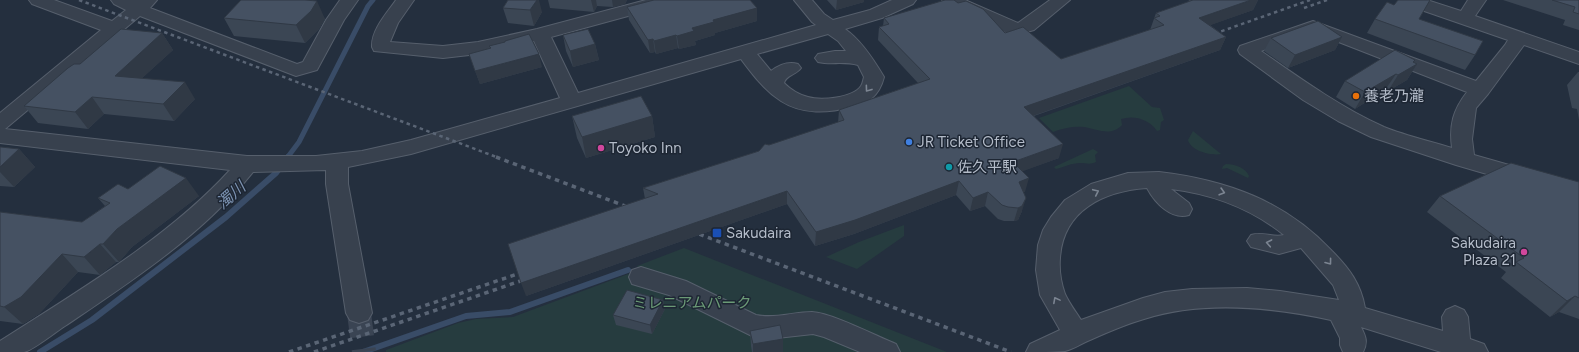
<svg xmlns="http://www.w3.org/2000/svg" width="1579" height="352" viewBox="0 0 1579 352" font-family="Figtree,'Noto Sans JP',sans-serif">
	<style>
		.green { fill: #263c3f }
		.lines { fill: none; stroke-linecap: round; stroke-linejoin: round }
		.stream-far1 { stroke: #394c67; stroke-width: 5 }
		.stream { stroke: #394c67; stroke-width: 6 }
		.minor-tunnel { stroke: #3a4453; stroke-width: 24; stroke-dasharray: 24 12; stroke-linecap: butt }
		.minor-casing { stroke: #565f6c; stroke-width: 2 }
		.minor { fill: #38414e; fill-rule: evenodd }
		.rail-far1 { stroke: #5a6575; stroke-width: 2.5; stroke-dasharray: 3.5 3.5; stroke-linecap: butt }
		.rail { stroke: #5a6575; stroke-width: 3.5; stroke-dasharray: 4.5 4.5; stroke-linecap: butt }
		.wall { fill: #3b4654 }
		.shaded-wall { fill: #303945 }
		.building { fill: #455162; stroke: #303945 }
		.oneway { stroke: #7c8592 }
		.food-dot { fill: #e8710a; stroke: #1d2633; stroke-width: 1.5 }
		.shop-dot { fill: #3f7fe0; stroke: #1d2633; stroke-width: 1.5 }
		.hotel-dot { fill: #d1479c; stroke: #1d2633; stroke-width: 1.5 }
		.culture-dot { fill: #0f9aa8; stroke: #1d2633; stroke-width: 1.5 }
		.transit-dot { fill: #1a4fb4; stroke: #1d2633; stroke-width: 1.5 }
		.labels { text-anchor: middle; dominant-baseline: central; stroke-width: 3; stroke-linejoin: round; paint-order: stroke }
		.poi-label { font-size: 15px; fill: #b4bcc9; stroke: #1d2633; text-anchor: start }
		.park-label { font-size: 15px; fill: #6b9a76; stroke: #1d2633 }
		.water-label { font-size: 16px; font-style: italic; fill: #7c92b1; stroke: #1d2633 }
	</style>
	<rect width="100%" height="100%" fill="#242f3e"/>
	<!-- green -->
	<path class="green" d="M1129 86 1152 107 1160 108 1164 120 1161 122 1160 130 1157 131C1149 119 1134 115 1121 119L1122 125C1111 137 1097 129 1084 127 1074 126 1063 128 1053 132L1039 118Z
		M1193 131 1221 154C1211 156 1191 151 1188 140Z
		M1093 149 1098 152 1095 155 1096 162C1090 165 1086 163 1080 163 1072 163 1064 167 1056 169L1054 167Z
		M1226 164C1235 164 1246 168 1249 176L1248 178 1227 168 1222 169 1223 166Z
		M904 225V236L857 269 826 257 859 242Z
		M684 248 947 352H386V350L458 323 476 319 513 317 639 270 637 266Z"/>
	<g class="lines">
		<!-- stream-far1 -->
		<path class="stream-far1" d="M287 158 299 142 368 6 373 0"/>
		<!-- stream -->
		<path class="stream" d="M40 352 92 320 226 217 276 173 288 157
			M363 352 466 316 510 312 628 270"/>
		<!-- minor-tunnel -->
		<path class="minor-tunnel" d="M359 313 364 352"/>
		<!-- minor casing -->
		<g class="minor-casing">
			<path id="minor" d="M29 0H54L112 21 126 10 114 4 111 0H157L150 8 297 64 303 62 326 20 340 0H358L344 20 317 70 296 76 140 16 5 129 247 156H316L362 151 411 140 560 98 534 41 478 54 443 58 374 51 372 47C371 30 387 13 396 0H414L398 23 390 42 443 46 478 42 537 29 646 0H675L672 4 551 37 578 93 816 25 812 22 794 0H812L824 14 833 20 870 10 892 0H916L913 4 882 18 845 29C861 40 874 60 884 77 882 85 878 93 872 98 866 103 859 105 852 107 828 113 803 115 781 101 764 90 753 75 741 59L411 154 348 167V184L372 313 368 320 359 323 350 320 346 313 326 184V170L253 172C202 235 132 281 65 326 57 331 32 351 24 352 17 352 8 352 0 352V341C78 291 168 238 230 170L0 143V113L101 30 32 4ZM828 34 838 41 846 51H835L818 54 815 58 818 62C831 65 843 61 858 65L864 77C863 80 863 83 861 86 853 98 821 101 808 97 799 95 790 89 784 83 786 75 796 75 801 68L798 64C788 61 779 65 771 71L757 54Z
				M942 0H965L1018 23 1050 0H1070L1034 30 1020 34 1005 32 945 4Z
				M1401 0H1427L1461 11 1468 0H1486L1475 16 1579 52V64L1524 45 1488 94 1476 108 1472 139 1474 155 1579 185V201L1456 165 1371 137 1338 121 1303 100 1240 54 1238 50 1240 46 1313 21 1476 81 1505 45 1508 40 1404 4ZM1313 32 1467 92C1453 110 1449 125 1452 148 1430 141 1406 136 1384 127 1340 107 1301 79 1261 51Z
				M1159 172C1227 180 1285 201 1332 251 1349 268 1361 284 1365 308L1443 331 1442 317 1446 310 1455 306 1464 310 1468 317 1470 339 1484 344 1488 352H1441L1361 327C1366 337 1368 342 1363 352H1343L1340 345V338L1331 320C1271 307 1204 300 1144 319 1126 324 1108 332 1090 340 1082 343 1074 349 1065 351 1056 352 1036 352 1026 352L1030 344 1060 330 1040 295 1036 270 1038 245 1043 230 1051 217 1065 200 1091 184 1128 173ZM1147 188C1155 203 1171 220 1189 215L1192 209 1189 203 1171 189C1212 194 1252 209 1284 235 1272 238 1263 231 1251 235L1247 241 1251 247 1279 254 1301 248 1333 285 1339 300 1280 291 1247 288 1192 289 1165 292 1143 298 1081 320C1076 312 1069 303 1065 294 1061 283 1059 270 1060 258 1063 210 1104 191 1147 188Z
				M641 267 686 281 756 315C775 319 793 312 812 312 832 313 876 336 896 344L900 352H860L824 337 813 334 768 339 752 336 669 295 632 284 629 277 632 270Z"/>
		</g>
		<!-- minor -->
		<use href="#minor" class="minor"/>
		<!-- rail-far1 -->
		<path class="rail-far1" d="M79 0 499 158
			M1304 8 1327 0
			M1208 36 1310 0"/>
		<!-- rail -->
		<path class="rail" d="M496 157 633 209
			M691 231 1011 352
			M289 352 529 270
			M314 352 532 277"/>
	</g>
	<!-- wall -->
	<path class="wall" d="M241 0H313L325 19 319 29 305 43 234 36 224 18Z
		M508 0 542 12 534 26 508 23 503 8Z
		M548 0H627L625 4 613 7 597 6 594 12 550 8Z
		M827 0H864V2L836 10Z
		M1189 0H1258L1253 10 1210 25 1226 37 1220 50 1034 116 1059 158 1022 171 1025 192H1023L1022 211 1018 220 1014 221H1004L998 219 985 206 970 211 956 195 854 234 815 246 787 204 526 296 645 199 643 188 759 151 769 145 838 123 839 110 918 83 878 40 879 27 883 26 884 18 958 3 1005 33 1061 59 1150 30 1156 13 1188 2Z
		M1503 0H1579V30L1563 25 1565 20Z
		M627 7 757 21 715 33V35L695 41 696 45 679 49 678 48 656 54 655 52 650 53 629 20Z
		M1375 19H1419L1475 55 1465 70 1367 33Z
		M162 33 173 50 142 78 195 99 174 121 104 114 88 129 38 123 24 106 80 64Z
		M563 35 595 44 599 60 573 67 566 51Z
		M1342 37 1335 50 1288 68 1264 51 1271 38Z
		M489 46 542 67 480 84 469 54 490 48Z
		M1414 62 1417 64 1407 80 1388 91 1385 90 1355 109 1336 97 1345 81Z
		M1578 72H1579V120L1577 109 1572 108 1567 85Z
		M572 116H652L655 137 586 158 577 138Z
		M0 147 19 149 35 167 14 187 0 186Z
		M1579 182V319L1559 312 1550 317 1501 278 1506 272 1427 212 1440 196Z
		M128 189 199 196 132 247 119 262H116L100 275 78 272 39 314 23 324 0 321V212L82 222 105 206 98 198Z
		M663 300 665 309 652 334 616 325 613 315Z
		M750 331 783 352H752L751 346Z"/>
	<!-- shaded-wall -->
	<path class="shaded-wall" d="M537 0H539L542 12 534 26 530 10Z
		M591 0H596L597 6 594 12Z
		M612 0H627L625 4 613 7Z
		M837 0H864V2L836 10Z
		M1251 0H1258L1253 10 1194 31 1199 18Z
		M317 1 325 19 319 29 305 43 296 25Z
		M757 8V21L715 33V35L695 41 696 45 679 49 677 36 692 28 713 20Z
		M162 33 173 50 127 92 115 76Z
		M676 35 678 48 656 54 654 41Z
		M1226 37 1220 50 1021 120 1024 107Z
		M1342 37 1335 50 1288 68 1295 55Z
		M653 39 655 52 650 53 648 40Z
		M595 44 599 60 573 67 570 51Z
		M539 54 542 67 480 84 475 71Z
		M1415 60 1410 68 1417 64 1407 80 1388 91 1398 75Z
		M1396 74 1385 90 1355 109 1365 92Z
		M185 82 195 99 174 121 163 104Z
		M92 97 104 114 88 129 75 112Z
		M652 116 655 137 586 158 582 137Z
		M1063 144 1059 158 1010 176 1013 162Z
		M19 149 35 167 14 187 0 172V167Z
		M186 178 199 196 132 247 119 262 103 244 117 229Z
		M1029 178 1025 192 1015 195 1019 182Z
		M959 181 956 195 854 234 815 246 816 232Z
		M787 191V204L526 296 521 283Z
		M988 192 985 206 970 211 973 198Z
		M1026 198 1022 211 1018 220 1014 221 1018 208Z
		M100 244 116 262 100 275 84 257Z
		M62 254 78 272 39 314 23 324 4 307Z
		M1575 296 1559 312 1550 317 1567 301Z
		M663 300 665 309 652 334 650 325Z
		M783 339V352H753V344Z"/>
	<!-- building -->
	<path class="building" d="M241 0H305L317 1 311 11 296 25 224 18Z
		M508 0H537L530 10 503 8Z
		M654 0H750L757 8 713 20 714 22 692 28 694 31 677 36 676 35 654 41 653 39 648 40 627 7Z
		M945 0H954L958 3 966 1 983 9 1005 33 1023 27 1061 59 1164 25 1154 18 1160 16 1156 13 1193 0H1251L1199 18 1226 37 1024 107 1063 144 1013 162 1029 178 1019 182 1026 198 1022 206 1018 208 1008 207 1002 205 988 192 973 198 959 181 855 220 816 232 787 191 521 283 508 244 658 194 643 188 759 151 765 144 769 145 844 120 839 110 930 79 879 27 889 24 884 18Z
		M1398 0H1430L1419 19 1483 41 1475 55 1375 19 1387 2 1394 5Z
		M1552 0H1579V14L1573 12 1575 7Z
		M1318 21 1342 37 1295 55 1271 38Z
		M121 29 162 33 115 76 185 82 163 104 92 97 75 112 24 106 68 68 74 64H80Z
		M588 29 595 44 570 51 563 35Z
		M529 34 539 54 475 71 469 54 491 48 489 46 505 42V41Z
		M1395 50 1415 60 1413 62 1417 64 1398 75 1396 74 1365 92 1345 81Z
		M641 96 652 116 582 137 572 116Z
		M0 147H1L19 149 0 167Z
		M1511 163 1579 182V298L1575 296 1567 301 1516 262 1524 258 1440 196Z
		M160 166 186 178 117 229 103 244H100L84 257 62 254 21 297 4 307 0 306V212L82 222 110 203 98 198 118 184 128 189Z
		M627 290 663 300 650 325 613 315Z
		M780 325 783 339 753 344 750 331Z"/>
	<!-- one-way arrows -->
	<defs><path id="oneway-chevron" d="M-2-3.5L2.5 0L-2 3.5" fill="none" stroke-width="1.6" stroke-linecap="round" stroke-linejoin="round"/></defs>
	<g class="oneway">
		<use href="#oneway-chevron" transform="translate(868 89) rotate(126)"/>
		<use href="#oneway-chevron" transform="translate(1096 192) rotate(-25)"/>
		<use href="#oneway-chevron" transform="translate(1222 192) rotate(16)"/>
		<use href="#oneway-chevron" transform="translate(1269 243) rotate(-169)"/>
		<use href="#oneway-chevron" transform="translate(1329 262) rotate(53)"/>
		<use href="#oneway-chevron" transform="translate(1056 300) rotate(-118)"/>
	</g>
	<!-- markers -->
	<circle class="food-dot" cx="1356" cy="96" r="4"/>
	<circle class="shop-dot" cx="909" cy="142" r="4"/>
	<g class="hotel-dot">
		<circle cx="601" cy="148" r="4"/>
		<circle cx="1524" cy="252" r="4"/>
	</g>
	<circle class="culture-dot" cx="949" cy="167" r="4"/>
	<rect class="transit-dot" x="712" y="228" width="10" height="10" rx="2"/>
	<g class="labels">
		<!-- poi labels -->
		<g class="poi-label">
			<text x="1364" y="96">養老乃瀧</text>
			<text x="917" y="142">JR Ticket Office</text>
			<text x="609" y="148">Toyoko Inn</text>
			<text x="957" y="167">佐久平駅</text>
			<text x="726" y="233">Sakudaira</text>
			<text x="1516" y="243" text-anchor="end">Sakudaira<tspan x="1516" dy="17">Plaza 21</tspan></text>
		</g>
		<!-- park labels -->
		<g class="park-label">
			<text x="692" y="303">ミレニアムパーク</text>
		</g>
		<!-- water labels -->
		<g class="water-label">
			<text transform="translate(231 195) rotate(-41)">濁川</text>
		</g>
	</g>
</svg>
